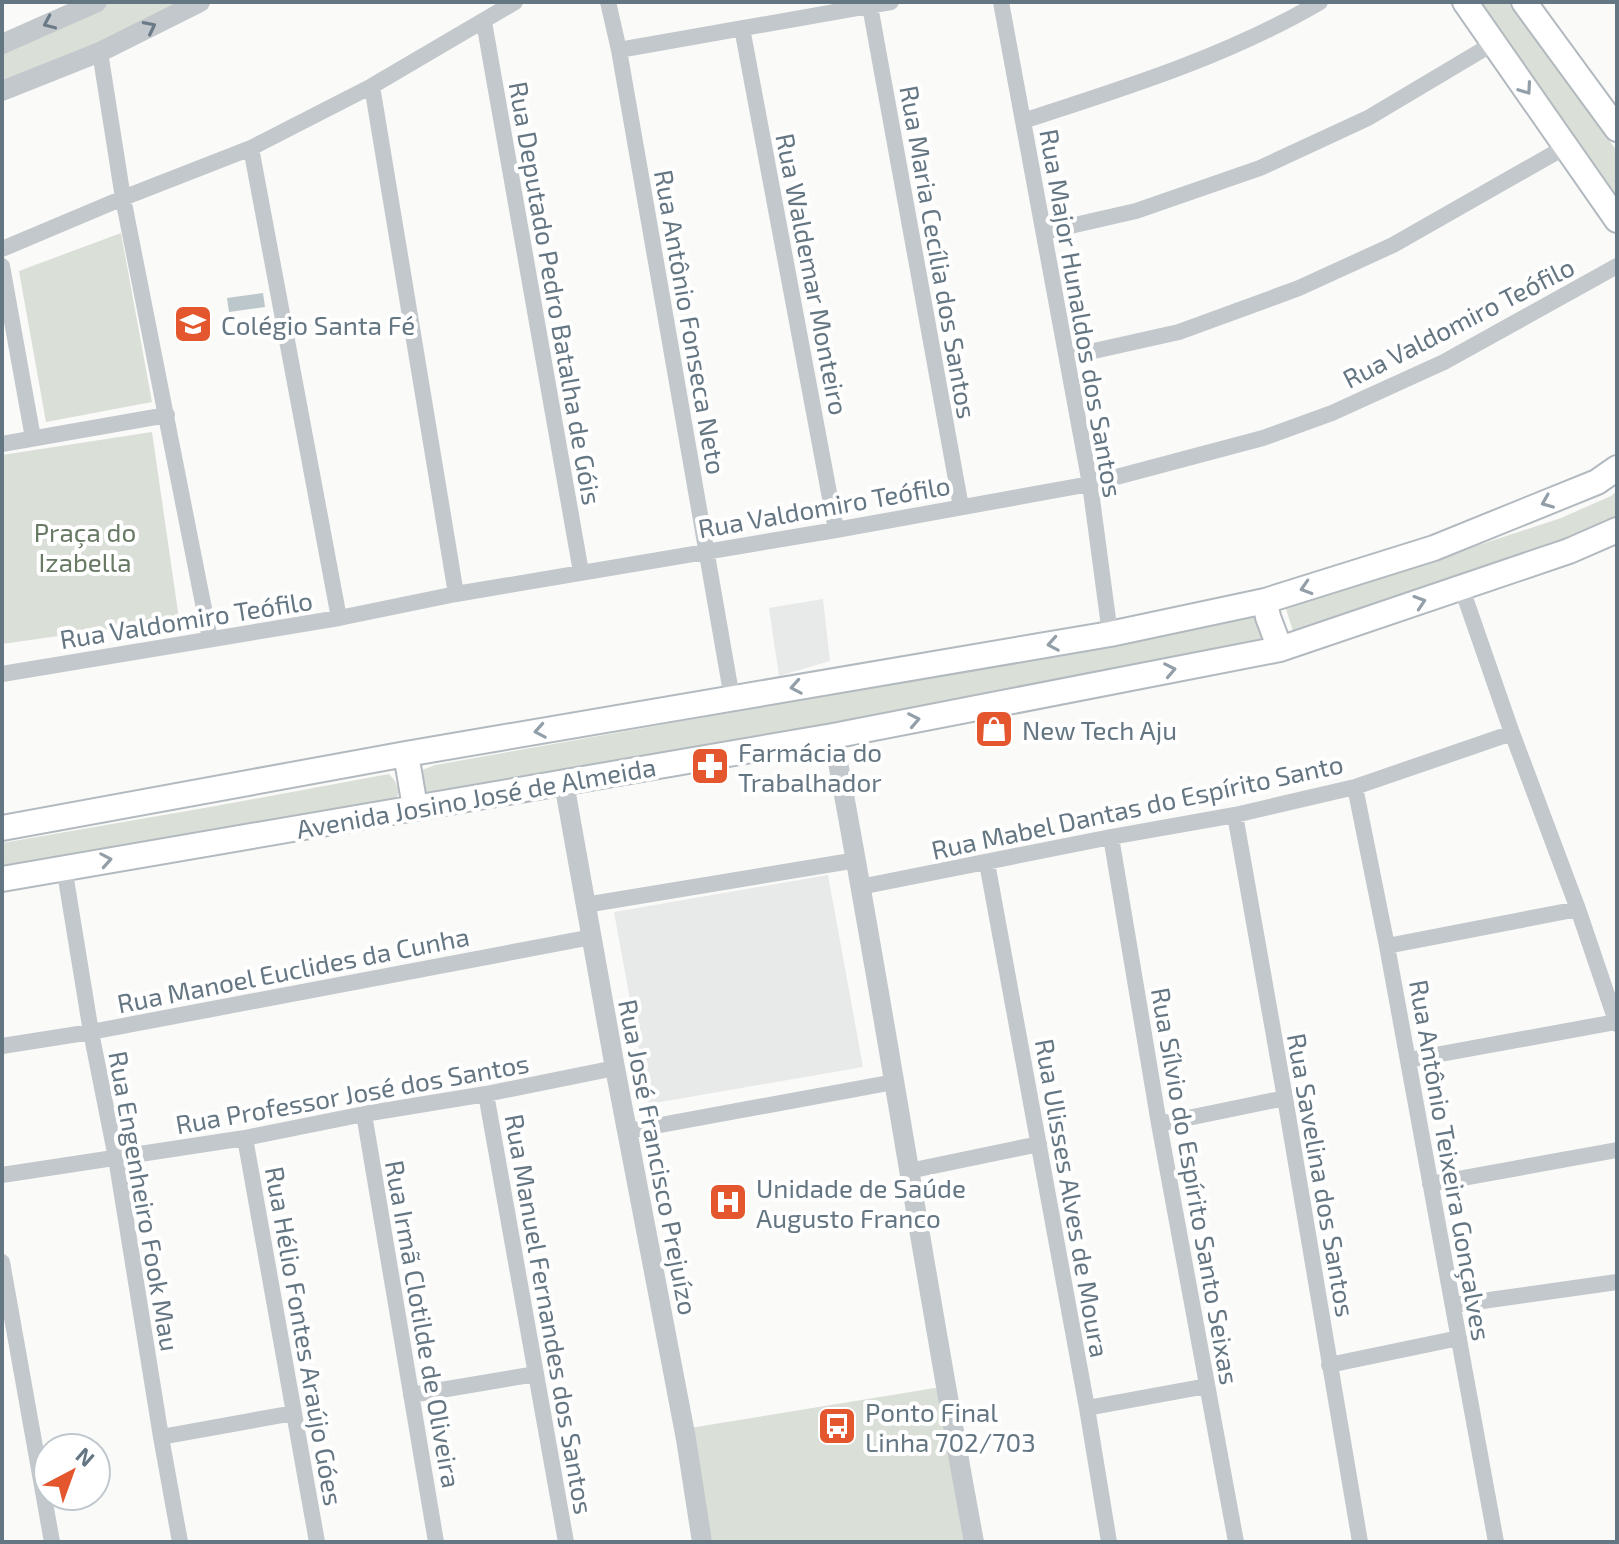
<svg xmlns="http://www.w3.org/2000/svg" width="1619" height="1544" viewBox="0 0 1619 1544" font-family="'Exo 2',sans-serif">
	<style>
		.built { fill: #e8e9e9 }
		.green { fill: #dadfd7 }
		.water { fill: #bbc7cb }
		.lines { fill: none; stroke-linecap: round; stroke-linejoin: round }
		.secondary-casing { stroke: #b3babf; stroke-width: 28 }
		.minor { stroke: #c3c8cc; stroke-width: 16 }
		.tertiary { stroke: #c3c8cc; stroke-width: 20 }
		.secondary { stroke: #fff; stroke-width: 24 }
		.oneway { stroke: #6a7a87 }
		.oneway2 { stroke: #939fa8 }
		.labels { text-anchor: middle; dominant-baseline: central; stroke-width: 8; stroke-linejoin: round; paint-order: stroke }
		.street-label { font-size: 26px; fill: #657683; stroke: #fff }
		.poi-label { font-size: 26px; fill: #657683; stroke: #fff; text-anchor: start }
		.park-label { font-size: 26px; fill: #687a64; stroke: #fff }
	</style>
	<rect width="100%" height="100%" fill="#fafaf8"/>
	<!-- built -->
	<path class="built" d="M823 599 830 661 779 676 769 608Z
		M828 875 863 1067 649 1104 614 912Z"/>
	<!-- green -->
	<path class="green" d="M109 2H187L118 37 2 81V47Z
		M1478 2H1508L1617 151V198Z
		M121 233 152 402 46 422 19 271Z
		M152 432 179 619 2 644V455Z
		M1617 491V522L1294 634 1285 606 1333 593 1561 518 1611 496Z
		M1256 616 1266 624 1258 647 1131 674 425 795 422 770 435 765 848 692Z
		M389 774 395 781 399 792 393 806 2 873V843L210 807Z
		M941 1387 966 1542H712L690 1428Z"/>
	<!-- water -->
	<path class="water" d="M263 293 265 307 229 312 227 298Z"/>
	<g class="lines">
		<!-- secondary casing -->
		<g class="secondary-casing">
			<path id="secondary" d="M1465 2 1617 220
				M1524 2 1617 129
				M1265 601 1268 617 1280 649
				M406 754 415 807
				M2 828 406 754 1110 634 1265 601 1434 548 1597 482 1617 468
				M2 879 833 736 1280 649 1569 551 1617 530"/>
		</g>
		<!-- minor -->
		<path class="minor" d="M608 2 619 50 732 698
			M1001 2 1090 484 1110 634
			M870 6 961 507
			M484 22 581 572
			M742 28 836 530
			M619 50 891 2
			M100 52 123 198 210 639
			M372 86 456 594
			M1023 121C1125 88 1228 56 1320 2
			M251 148 339 618
			M1044 232 1136 211 1260 168 1368 118 1494 43
			M2 249 123 198 251 148 372 86 515 2
			M2 266 33 438
			M1067 357 1179 332 1299 288 1393 245 1567 146
			M2 444 167 415
			M1462 589 1512 733 1578 909 1617 1024
			M2 674 339 618 456 594 836 530 1090 484 1263 438 1332 413 1444 362 1617 266
			M1355 787 1387 946 1496 1542
			M1235 815 1285 1098 1360 1542
			M1111 837 1159 1124 1236 1542
			M987 863 1087 1408 1109 1542
			M64 867 91 1032 116 1158 161 1437 180 1542
			M860 887 1111 837 1235 815 1355 787 1512 733
			M585 905 857 860
			M1387 946 1578 909
			M2 1046 91 1032 592 937
			M1408 1060 1616 1022
			M486 1094 566 1542
			M364 1114 436 1542
			M1159 1124 1285 1098
			M628 1131 894 1082
			M245 1138 317 1542
			M909 1171 1039 1144
			M2 1175 245 1138 364 1114 486 1094 615 1068
			M1430 1184 1617 1150
			M2 1262 52 1542
			M1454 1305 1617 1282
			M1329 1365 1459 1338
			M411 1395 536 1374
			M1087 1408 1207 1386
			M161 1437 294 1413"/>
		<!-- tertiary -->
		<path class="tertiary" d="M2 44 97 2
			M2 91 100 52 200 2
			M833 736C884 1004 924 1274 974 1542
			M564 783 615 1068 686 1439 702 1542"/>
		<!-- secondary -->
		<use href="#secondary" class="secondary"/>
	</g>
	<!-- one-way arrows -->
	<defs><path id="oneway-chevron" d="M-2-3.5L2.5 0L-2 3.5" fill="none" stroke-width="1.6" stroke-linecap="round" stroke-linejoin="round" transform="scale(2)"/></defs>
	<g class="oneway">
		<use href="#oneway-chevron" transform="translate(49 23) rotate(156)"/>
		<use href="#oneway-chevron" transform="translate(150 27) rotate(-27)"/>
	</g>
	<g class="oneway2">
		<use href="#oneway-chevron" transform="translate(1526 89) rotate(55)"/>
		<use href="#oneway-chevron" transform="translate(1547 502) rotate(158)"/>
		<use href="#oneway-chevron" transform="translate(1306 588) rotate(163)"/>
		<use href="#oneway-chevron" transform="translate(1420 602) rotate(-18)"/>
		<use href="#oneway-chevron" transform="translate(1053 644) rotate(170)"/>
		<use href="#oneway-chevron" transform="translate(1170 670) rotate(-11)"/>
		<use href="#oneway-chevron" transform="translate(796 687) rotate(170)"/>
		<use href="#oneway-chevron" transform="translate(914 720) rotate(-11)"/>
		<use href="#oneway-chevron" transform="translate(540 731) rotate(170)"/>
		<use href="#oneway-chevron" transform="translate(106 860) rotate(-10)"/>
	</g>
	<!-- icons -->
	<defs>
		<g id="school-square" transform="scale(2)"><rect x="-9" y="-9" width="18" height="18" rx="4" fill="#e4572e" stroke="#fff"/><path d="M0-5L7-2L0 1L-7-2ZM-4 1L0 2.5L4 1V4Q0 6-4 4Z" fill="#fff"/></g>
		<g id="shop-square" transform="scale(2)"><rect x="-9" y="-9" width="18" height="18" rx="4" fill="#e4572e" stroke="#fff"/><path d="M-5-2.5h2.3a2.7 3.5 0 0 1 5.4 0H5L5.5 6h-11ZM-1.5-2.5h3a1.5 2.3 0 0 0-3 0Z" fill="#fff"/></g>
		<g id="pharmacy-square" transform="scale(2)"><rect x="-9" y="-9" width="18" height="18" rx="4" fill="#e4572e" stroke="#fff"/><path d="M-2-6h4v4h4v4h-4v4h-4v-4h-4v-4h4Z" fill="#fff"/></g>
		<g id="hospital-square" transform="scale(2)"><rect x="-9" y="-9" width="18" height="18" rx="4" fill="#e4572e" stroke="#fff"/><path d="M-5-5h3v3.5h4V-5h3V5h-3V1.5h-4V5h-3Z" fill="#fff"/></g>
		<g id="bus-square" transform="scale(2)"><rect x="-9" y="-9" width="18" height="18" rx="4" fill="#e4572e" stroke="#fff"/><path d="M-5-6H5V4H4V6H2V4H-2V6H-4V4H-5ZM-3.5-4V0h7V-4ZM-3.5 1.2v1.5H-2V1.2ZM2 1.2v1.5H3.5V1.2Z" fill="#fff"/></g>
	</defs>
	<g fill-rule="evenodd">
		<use href="#school-square" x="193" y="324"/>
		<use href="#shop-square" x="994" y="729"/>
		<use href="#pharmacy-square" x="710" y="766"/>
		<use href="#hospital-square" x="728" y="1202"/>
		<use href="#bus-square" x="837" y="1426"/>
	</g>
	<g class="labels">
		<!-- street labels -->
		<g class="street-label">
			<text transform="translate(939 252) rotate(80)">Rua Maria Cecília dos Santos</text>
			<text transform="translate(813 274) rotate(79)">Rua Waldemar Monteiro</text>
			<text transform="translate(556 293) rotate(80)">Rua Deputado Pedro Batalha de Góis</text>
			<text transform="translate(1082 313) rotate(80)">Rua Major Hunaldos dos Santos</text>
			<text transform="translate(691 322) rotate(80)">Rua Antônio Fonseca Neto</text>
			<text transform="translate(1458 322) rotate(-27)">Rua Valdomiro Teófilo</text>
			<text transform="translate(824 506) rotate(-10)">Rua Valdomiro Teófilo</text>
			<text transform="translate(186 619) rotate(-9)">Rua Valdomiro Teófilo</text>
			<text transform="translate(476 797) rotate(-10)">Avenida Josino José de Almeida</text>
			<text transform="translate(1137 806) rotate(-12)">Rua Mabel Dantas do Espírito Santo</text>
			<text transform="translate(293 969) rotate(-11)">Rua Manoel Euclides da Cunha</text>
			<text transform="translate(352 1093) rotate(-10)">Rua Professor José dos Santos</text>
			<text transform="translate(659 1157) rotate(79)">Rua José Francisco Prejuízo</text>
			<text transform="translate(1451 1160) rotate(80)">Rua Antônio Teixeira Gonçalves</text>
			<text transform="translate(1322 1175) rotate(80)">Rua Savelina dos Santos</text>
			<text transform="translate(1196 1186) rotate(80)">Rua Sílvio do Espírito Santo Seixas</text>
			<text transform="translate(1073 1198) rotate(80)">Rua Ulisses Alves de Moura</text>
			<text transform="translate(145 1201) rotate(80)">Rua Engenheiro Fook Mau</text>
			<text transform="translate(550 1314) rotate(80)">Rua Manuel Fernandes dos Santos</text>
			<text transform="translate(424 1324) rotate(80)">Rua Irmã Clotilde de Oliveira</text>
			<text transform="translate(305 1336) rotate(80)">Rua Hélio Fontes Araújo Góes</text>
		</g>
		<!-- poi labels -->
		<g class="poi-label">
			<text x="221" y="324">Colégio Santa Fé</text>
			<text x="1022" y="729">New Tech Aju</text>
			<text x="738" y="751">Farmácia do<tspan x="738" dy="30">Trabalhador</tspan></text>
			<text x="756" y="1187">Unidade de Saúde<tspan x="756" dy="30">Augusto Franco</tspan></text>
			<text x="865" y="1411">Ponto Final<tspan x="865" dy="30">Linha 702/703</tspan></text>
		</g>
		<!-- park labels -->
		<g class="park-label">
			<text x="85" y="531">Praça do<tspan x="85" dy="30">Izabella</tspan></text>
		</g>
	</g>
	<!-- border -->
	<rect width="1619" height="1544" fill="none" stroke="#657683" stroke-width="8"/>
	<!-- north arrow -->
	<g transform="translate(72 1472) rotate(41)"><circle r="38" fill="#ffffff" stroke="#c1c8cd" stroke-width="2"/>
	<path d="M0-6L14 30L0 20L-14 30Z" fill="#e4572e"/>
	<text y="-12" font-size="22" font-weight="bold" text-anchor="middle" fill="#657683">N</text>
	</g>
</svg>
